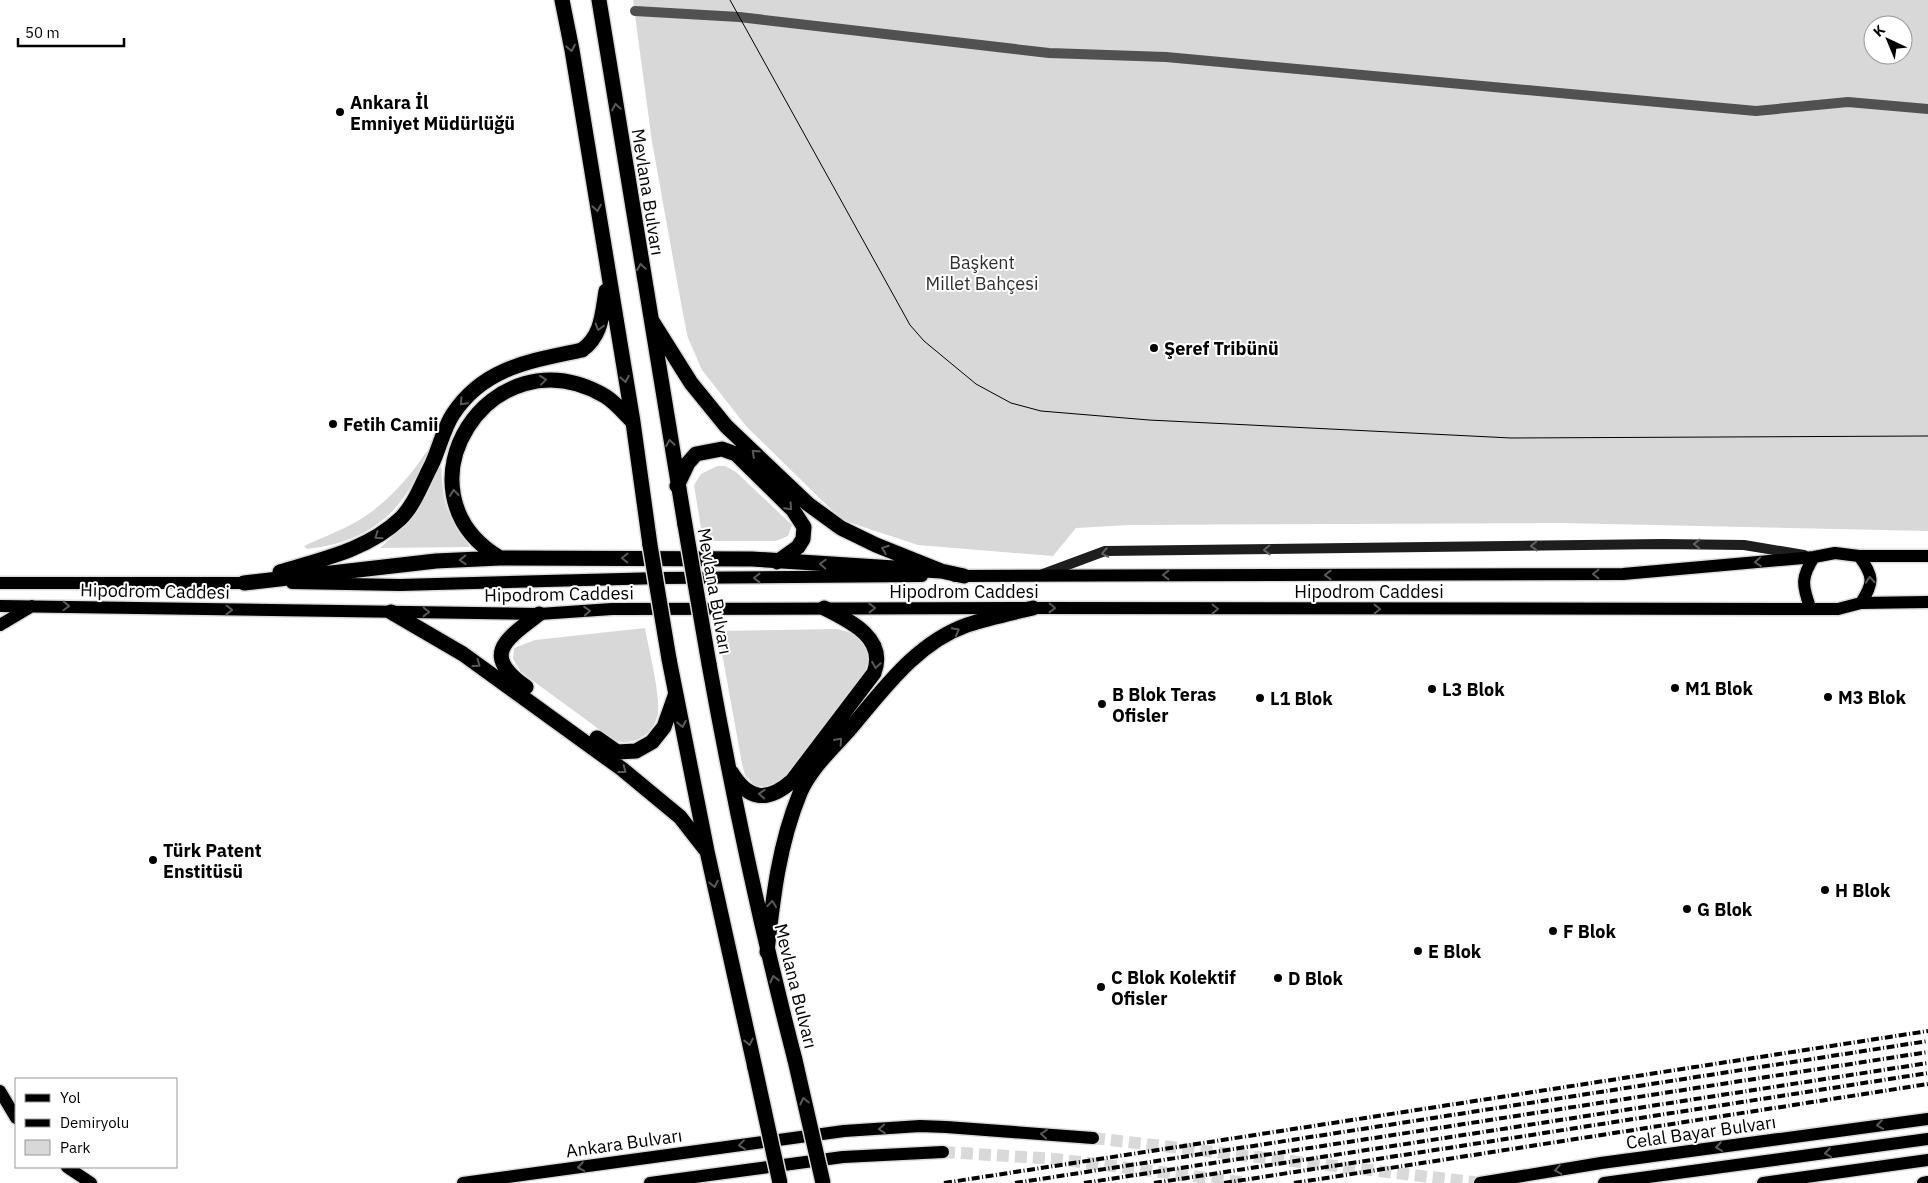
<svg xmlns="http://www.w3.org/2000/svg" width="1928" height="1183" viewBox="0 0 1928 1183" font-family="'IBM Plex Sans',sans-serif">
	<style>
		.green { fill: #d8d8d8; fill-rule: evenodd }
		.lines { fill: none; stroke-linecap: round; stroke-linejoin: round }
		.primary-tunnel { stroke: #d9d9d9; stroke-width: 12; stroke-dasharray: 12 6; stroke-linecap: butt }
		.primary-casing { stroke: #dbdbdb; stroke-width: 15 }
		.highway-casing { stroke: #dbdbdb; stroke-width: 18 }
		.street { stroke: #515151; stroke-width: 10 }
		.secondary { stroke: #1e1e1e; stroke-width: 10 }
		.primary { stroke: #000; stroke-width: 12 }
		.highway { stroke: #000; stroke-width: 15 }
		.tram { stroke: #000; stroke-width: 1 }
		.rail { stroke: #000; stroke-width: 4; stroke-dasharray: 8 2.5 1 2.5; stroke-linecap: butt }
		.highway-bridge-casing { stroke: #dbdbdb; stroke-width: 18; stroke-linecap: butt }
		.highway-bridge { stroke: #000; stroke-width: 15 }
		.oneway { stroke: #595959 }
		.oneway2 { stroke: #626262 }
		.poi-dot { fill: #000; stroke: #fff; stroke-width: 2 }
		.labels { text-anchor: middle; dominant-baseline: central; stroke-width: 4; stroke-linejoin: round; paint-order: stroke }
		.poi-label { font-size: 18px; font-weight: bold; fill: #000; stroke: #fff; text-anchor: start }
		.street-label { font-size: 18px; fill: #000; stroke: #fff }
		.park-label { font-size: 18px; fill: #2f2f2f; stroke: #fff }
	</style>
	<rect width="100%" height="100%" fill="#fff"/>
	<!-- green -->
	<path class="green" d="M633 0H1928V531L1561 523 1130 525 1076 528 1053 556 918 545 842 520 746 426 702 370 688 338 683 314 652 142ZM1873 25H1903V55H1873Z
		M426 452 428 453C404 511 371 542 307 549L304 546C321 538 338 532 354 523 383 507 408 480 426 452Z
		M441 464C443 506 446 513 470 547L380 548C411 521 425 501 441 464Z
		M717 466H725L736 472 792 525 788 536 776 541H703L694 485 701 474Z
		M645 628C649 651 660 692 658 713 655 734 634 746 615 741L521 672 513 659 514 648 535 640Z
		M837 629C860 634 868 642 871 666L787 778 771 787 755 786 745 775 742 764 718 631Z"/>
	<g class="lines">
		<!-- primary-tunnel -->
		<path class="primary-tunnel" d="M1093 1138 1482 1183
			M943 1152 1056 1159 1248 1183"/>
		<!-- primary casing -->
		<g class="primary-casing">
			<path id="primary" d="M1859 556C1874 576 1874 583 1861 603
				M955 576 1623 574 1814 557 1835 553 1859 556H1928
				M0 583H252
				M292 583 400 585 661 578 922 576
				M0 606 539 614 612 609 1033 608 1838 609 1861 603 1928 602
				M1810 607C1802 585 1801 577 1814 557
				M0 625 32 606
				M0 1091 16 1118
				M67 1167 91 1183
				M463 1183 844 1131 920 1126 946 1127 1093 1138
				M650 1183 843 1157 943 1152
				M1480 1183 1601 1163 1928 1119
				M1604 1183 1928 1139
				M1763 1183 1928 1160
				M1923 1183 1928 1182"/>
		</g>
		<!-- highway casing -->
		<g class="highway-casing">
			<path id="highway" d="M562 0 572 50 633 422 650 545
				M599 0 685 525
				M652 321 691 383 726 426 808 504 841 528 876 545 941 571 964 576
				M677 486 688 463 696 454 722 449 736 454 793 510 804 527 803 539 798 547 777 562
				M500 558C389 492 490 329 605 396 615 402 624 413 633 422
				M280 572C322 559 367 550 400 519 414 506 422 483 431 466 439 450 443 429 453 414 484 367 531 361 582 350 602 336 602 314 606 291
				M244 583 436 561 500 558 752 559 941 571
				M391 612 463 654 622 769 680 817 705 849
				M669 659 707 851 755 1068
				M709 664C733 797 761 929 795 1060
				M526 687C480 655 506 639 539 614
				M597 738 617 752 636 751 652 742 664 727 675 696
				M731 772C748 800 767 803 792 781L874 673C887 638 850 621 824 608
				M767 952C773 897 779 844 800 793 810 769 832 749 849 730 883 690 916 643 967 625 988 618 1011 613 1033 608"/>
		</g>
		<!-- street -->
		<path class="street" d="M635 11 739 17 1049 53 1166 57 1756 111 1848 102 1928 109"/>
		<!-- secondary -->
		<path class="secondary" d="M1043 574 1105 551 1662 544 1744 545 1804 555"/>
		<!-- primary -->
		<use href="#primary" class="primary"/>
		<!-- highway -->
		<use href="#highway" class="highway"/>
		<!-- tram -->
		<path class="tram" d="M730 0 910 325 924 341 976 384 1011 403 1041 411 1149 420 1511 438 1928 436"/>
		<!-- rail -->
		<path class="rail" d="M944 1183 1928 1031
			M1015 1183 1928 1041
			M1084 1183 1928 1052
			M1154 1183 1928 1063
			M1224 1183 1928 1073
			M1294 1183 1928 1084"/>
		<!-- highway-bridge casing -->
		<g class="highway-bridge-casing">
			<path id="highway-bridge" d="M685 525 709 664
				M650 545 669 659
				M795 1060 823 1183
				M755 1068 780 1183"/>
		</g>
		<!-- highway-bridge -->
		<use href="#highway-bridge" class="highway-bridge"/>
	</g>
	<!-- one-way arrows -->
	<defs><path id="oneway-chevron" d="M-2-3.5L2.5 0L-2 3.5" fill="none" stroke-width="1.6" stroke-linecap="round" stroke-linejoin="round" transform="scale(1.25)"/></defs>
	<g class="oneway">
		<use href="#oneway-chevron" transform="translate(571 48) rotate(79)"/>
		<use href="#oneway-chevron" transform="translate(616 107) rotate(-99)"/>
		<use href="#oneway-chevron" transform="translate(597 208) rotate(81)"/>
		<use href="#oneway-chevron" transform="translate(641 267) rotate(-99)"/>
		<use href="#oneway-chevron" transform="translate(599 327) rotate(107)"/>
		<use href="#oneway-chevron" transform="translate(625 379) rotate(80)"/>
		<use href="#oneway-chevron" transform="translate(543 380) rotate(-7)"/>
		<use href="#oneway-chevron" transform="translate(463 402) rotate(133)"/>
		<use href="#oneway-chevron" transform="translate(670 443) rotate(-99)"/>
		<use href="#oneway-chevron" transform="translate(755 453) rotate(-137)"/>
		<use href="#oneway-chevron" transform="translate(454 493) rotate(-96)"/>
		<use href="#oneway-chevron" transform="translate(789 507) rotate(47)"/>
		<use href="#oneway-chevron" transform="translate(378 536) rotate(145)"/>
		<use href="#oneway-chevron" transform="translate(885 549) rotate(-159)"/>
		<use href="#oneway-chevron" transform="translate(625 558) rotate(-179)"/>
		<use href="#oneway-chevron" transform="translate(463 560) rotate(178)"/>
		<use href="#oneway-chevron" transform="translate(1758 562) rotate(175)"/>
		<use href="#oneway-chevron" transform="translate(823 564) rotate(-177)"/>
		<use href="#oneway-chevron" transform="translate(1596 574) rotate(180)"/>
		<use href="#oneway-chevron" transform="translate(1166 575) rotate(180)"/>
		<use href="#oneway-chevron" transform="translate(1328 575) rotate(180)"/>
		<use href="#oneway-chevron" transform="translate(757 578) rotate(180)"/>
		<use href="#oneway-chevron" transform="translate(1870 580) rotate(-94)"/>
		<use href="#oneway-chevron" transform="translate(66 606) rotate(2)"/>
		<use href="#oneway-chevron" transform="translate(872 608)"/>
		<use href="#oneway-chevron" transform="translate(1052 608) rotate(1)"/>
		<use href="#oneway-chevron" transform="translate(1215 609)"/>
		<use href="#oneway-chevron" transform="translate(1377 609) rotate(-1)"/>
		<use href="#oneway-chevron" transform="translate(229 610) rotate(1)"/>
		<use href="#oneway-chevron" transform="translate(587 611) rotate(-4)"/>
		<use href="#oneway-chevron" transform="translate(426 612) rotate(1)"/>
		<use href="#oneway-chevron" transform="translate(956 631) rotate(-28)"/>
		<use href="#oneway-chevron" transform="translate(477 664) rotate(36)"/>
		<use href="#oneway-chevron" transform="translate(876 665) rotate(99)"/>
		<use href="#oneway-chevron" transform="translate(682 724) rotate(79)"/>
		<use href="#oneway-chevron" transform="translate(839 741) rotate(-49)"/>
		<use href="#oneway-chevron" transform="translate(623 770) rotate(37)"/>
		<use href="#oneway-chevron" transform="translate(762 794) rotate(-177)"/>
		<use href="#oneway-chevron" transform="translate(714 884) rotate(78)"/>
		<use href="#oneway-chevron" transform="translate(772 904) rotate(-84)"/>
		<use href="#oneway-chevron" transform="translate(774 979) rotate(-104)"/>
		<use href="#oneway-chevron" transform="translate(749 1042) rotate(78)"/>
		<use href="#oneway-chevron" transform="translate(804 1101) rotate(-103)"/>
		<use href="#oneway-chevron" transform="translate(1880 1125) rotate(172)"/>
		<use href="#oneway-chevron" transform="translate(882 1129) rotate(176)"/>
		<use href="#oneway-chevron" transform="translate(1044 1134) rotate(-175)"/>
		<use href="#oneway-chevron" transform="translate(742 1145) rotate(173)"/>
		<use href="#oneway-chevron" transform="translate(1719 1147) rotate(172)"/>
		<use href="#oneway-chevron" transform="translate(1828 1153) rotate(172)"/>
		<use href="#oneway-chevron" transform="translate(581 1167) rotate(172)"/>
		<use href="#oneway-chevron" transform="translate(1558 1170) rotate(171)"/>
	</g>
	<g class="oneway2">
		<use href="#oneway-chevron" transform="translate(1697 544) rotate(-179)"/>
		<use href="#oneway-chevron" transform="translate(1534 546) rotate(179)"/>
		<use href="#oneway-chevron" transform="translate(1267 550) rotate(179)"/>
		<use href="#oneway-chevron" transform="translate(1105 553) rotate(169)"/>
	</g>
	<!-- markers -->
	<g class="poi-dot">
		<circle cx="340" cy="112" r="5"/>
		<circle cx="1154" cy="348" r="5"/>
		<circle cx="333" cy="424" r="5"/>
		<circle cx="1675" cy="688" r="5"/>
		<circle cx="1432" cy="689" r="5"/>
		<circle cx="1828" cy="697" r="5"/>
		<circle cx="1260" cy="698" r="5"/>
		<circle cx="1102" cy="704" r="5"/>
		<circle cx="153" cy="860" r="5"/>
		<circle cx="1825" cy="890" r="5"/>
		<circle cx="1687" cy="909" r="5"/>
		<circle cx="1553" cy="931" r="5"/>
		<circle cx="1418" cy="951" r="5"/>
		<circle cx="1278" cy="978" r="5"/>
		<circle cx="1101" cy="987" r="5"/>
	</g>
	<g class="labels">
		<!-- poi labels -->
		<g class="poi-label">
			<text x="350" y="102">Ankara İl<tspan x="350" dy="21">Emniyet Müdürlüğü</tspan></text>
			<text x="1164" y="348">Şeref Tribünü</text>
			<text x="343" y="424">Fetih Camii</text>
			<text x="1685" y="688">M1 Blok</text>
			<text x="1442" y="689">L3 Blok</text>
			<text x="1112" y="694">B Blok Teras<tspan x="1112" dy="21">Ofisler</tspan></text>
			<text x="1838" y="697">M3 Blok</text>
			<text x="1270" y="698">L1 Blok</text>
			<text x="163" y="850">Türk Patent<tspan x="163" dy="21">Enstitüsü</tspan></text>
			<text x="1835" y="890">H Blok</text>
			<text x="1697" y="909">G Blok</text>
			<text x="1563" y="931">F Blok</text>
			<text x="1428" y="951">E Blok</text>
			<text x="1111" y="977">C Blok Kolektif<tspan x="1111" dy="21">Ofisler</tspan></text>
			<text x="1288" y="978">D Blok</text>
		</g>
		<!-- street labels -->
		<g class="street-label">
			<text transform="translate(648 192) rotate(81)">Mevlana Bulvarı</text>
			<text transform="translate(155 591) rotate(1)">Hipodrom Caddesi</text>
			<text transform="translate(715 591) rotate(80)">Mevlana Bulvarı</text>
			<text x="964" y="591">Hipodrom Caddesi</text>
			<text x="1369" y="591">Hipodrom Caddesi</text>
			<text transform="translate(559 594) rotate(-1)">Hipodrom Caddesi</text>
			<text transform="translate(796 986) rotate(76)">Mevlana Bulvarı</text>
			<text transform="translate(1701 1132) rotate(-8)">Celal Bayar Bulvarı</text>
			<text transform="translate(624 1143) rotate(-8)">Ankara Bulvarı</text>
		</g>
		<!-- park labels -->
		<g class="park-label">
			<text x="982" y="262">Başkent<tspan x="982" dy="21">Millet Bahçesi</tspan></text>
		</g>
	</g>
	<!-- legend -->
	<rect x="15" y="1078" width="162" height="90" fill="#ffffff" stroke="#999999"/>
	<rect x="25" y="1094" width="25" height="8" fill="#000000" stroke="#999999"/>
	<text x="60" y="1103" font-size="15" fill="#000000">Yol</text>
	<rect x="25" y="1119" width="25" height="8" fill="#000000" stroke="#999999"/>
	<text x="60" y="1128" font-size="15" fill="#000000">Demiryolu</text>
	<rect x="25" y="1140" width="25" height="15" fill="#d8d8d8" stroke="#999999"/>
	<text x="60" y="1153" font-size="15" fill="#000000">Park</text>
	<!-- north arrow -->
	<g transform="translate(1888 40) rotate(316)"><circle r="24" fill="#ffffff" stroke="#999999"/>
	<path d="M0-4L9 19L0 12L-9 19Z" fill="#000000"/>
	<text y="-8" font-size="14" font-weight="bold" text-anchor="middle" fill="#000000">K</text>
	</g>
	<!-- scale -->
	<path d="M18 38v8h106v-8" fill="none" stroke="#000000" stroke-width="2.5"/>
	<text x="25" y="38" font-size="15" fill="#000000" stroke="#ffffff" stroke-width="4" paint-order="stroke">50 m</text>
</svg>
